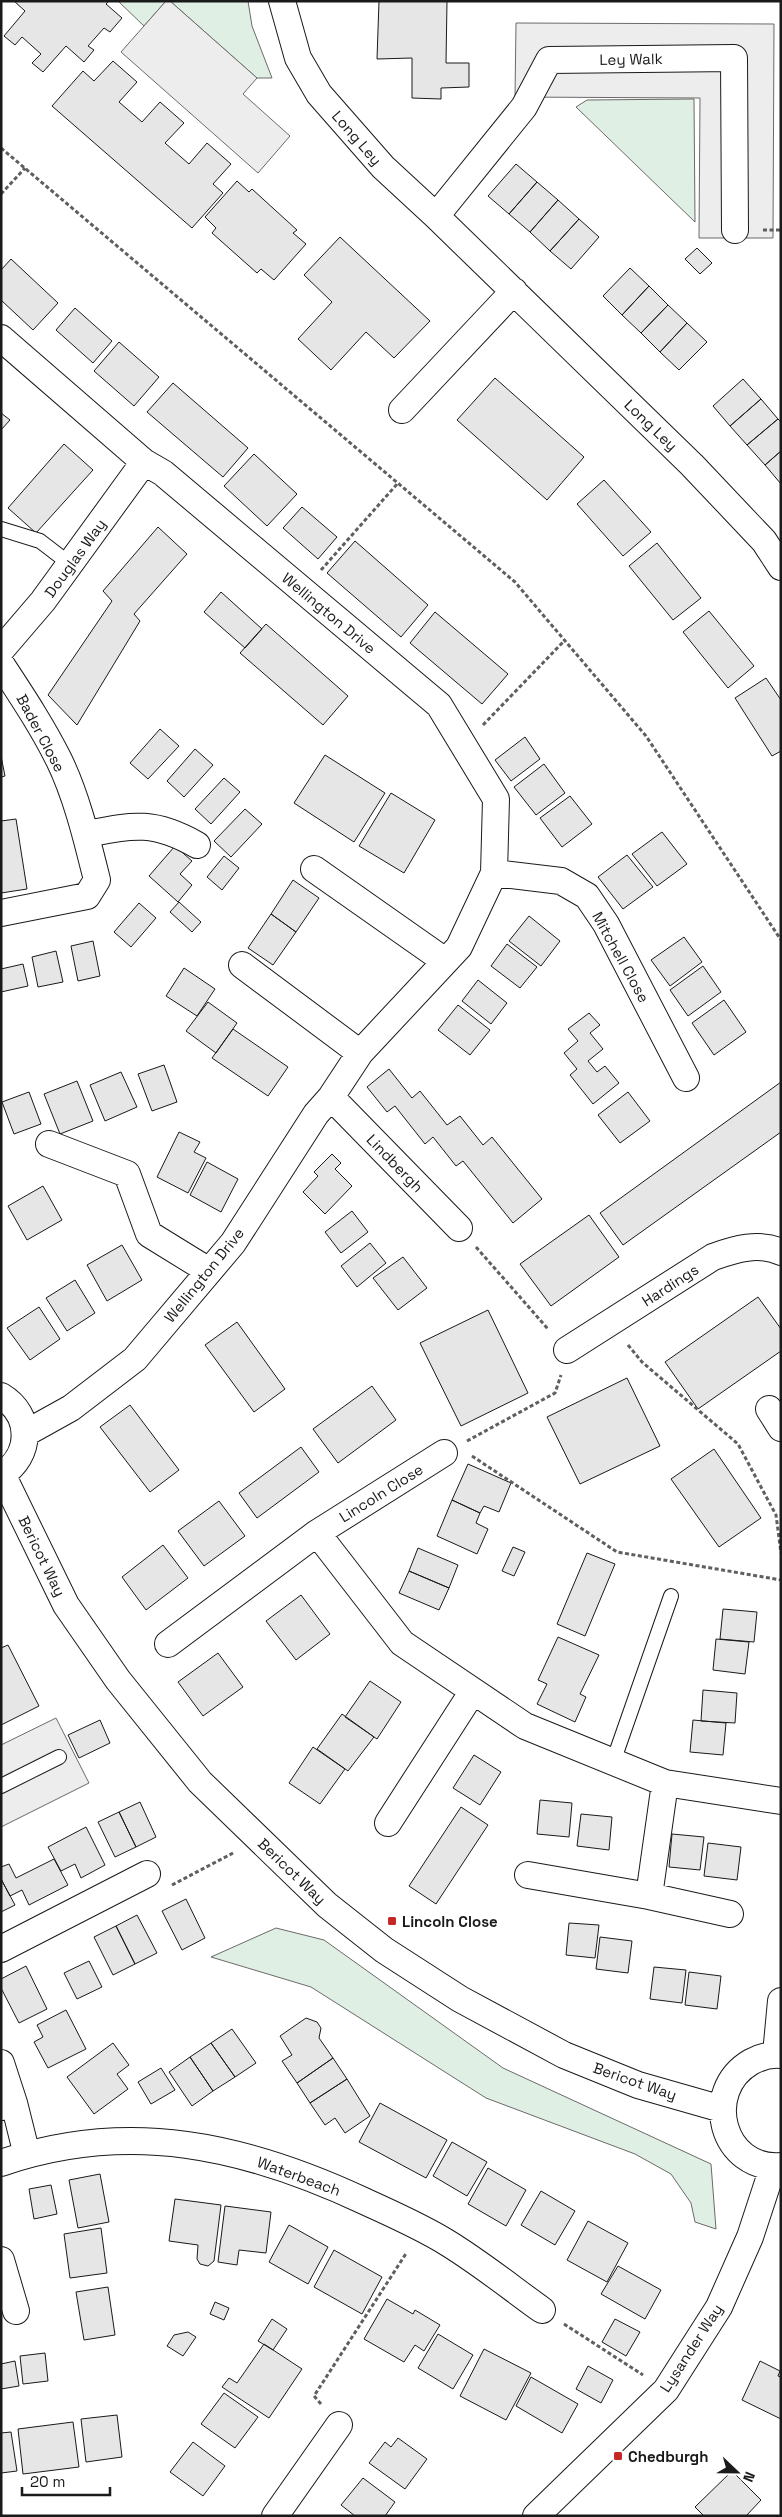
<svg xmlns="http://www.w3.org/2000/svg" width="782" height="2517" viewBox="0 0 782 2517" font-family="'Space Grotesk',sans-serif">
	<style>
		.green { fill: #e0efe3; stroke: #6a6a6a }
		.parking { fill: #ededed; stroke: #6a6a6a }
		.building { fill: #e6e6e6; stroke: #1a1a1a }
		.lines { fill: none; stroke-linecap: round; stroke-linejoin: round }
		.lane-casing { stroke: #1a1a1a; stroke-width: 16 }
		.street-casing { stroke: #1a1a1a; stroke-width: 28 }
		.path { stroke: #5f5f5f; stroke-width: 3; stroke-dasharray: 4 2.5; stroke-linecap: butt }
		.lane { stroke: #fff; stroke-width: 14 }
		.street { stroke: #fff; stroke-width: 26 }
		.poi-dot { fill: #c62828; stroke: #fff; stroke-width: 2 }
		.labels { text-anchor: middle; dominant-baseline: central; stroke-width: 4; stroke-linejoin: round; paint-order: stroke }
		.street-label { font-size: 15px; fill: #1a1a1a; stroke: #fff }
		.poi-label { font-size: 15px; font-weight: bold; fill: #1a1a1a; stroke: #fff; text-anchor: start }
	</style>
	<rect width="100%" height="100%" fill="#fff"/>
	<!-- green -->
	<path class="green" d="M118 1H166L144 26Z
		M170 1H248L252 26 272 78H257Z
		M694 99 695 222 576 107 587 100Z
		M276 1928 324 1940 503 2068 711 2164 716 2229 695 2222 691 2203 671 2174 635 2154 486 2098 311 1987 211 1957Z"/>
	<!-- parking -->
	<path class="parking" d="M166 1H170L257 78 243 94 290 136 258 173 121 52Z
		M516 23 774 24 773 238H699L700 98 515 97Z
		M56 1718 89 1783 1 1827V1745Z"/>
	<!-- building -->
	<path class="building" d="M14 1H109L106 4 122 18 110 32 104 28 88 46 94 50 84 62 66 46 43 72 32 63 41 54 22 37 15 45 4 36 25 11Z
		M379 1H447L446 63H469V87L441 88V99L412 98V58L377 59Z
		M113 61 137 82 119 102 142 122 160 102 184 123 165 143 189 164 207 143 231 164 213 184 223 193 192 228 52 106 83 71 94 81Z
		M516 164 537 182 509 214 488 196Z
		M237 181 249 192 252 189 297 230 293 233 306 244 274 280 261 269 257 273 212 233 216 228 205 217Z
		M537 182 558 200 530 232 509 214Z
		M558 200 579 219 550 251 530 232Z
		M579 219 599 237 571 269 550 251Z
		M340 237 430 321 394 358 366 332 331 370 298 339 332 302 304 275Z
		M697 248 712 263 700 274 685 259Z
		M11 259 58 303 33 330 1 300V270Z
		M630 268 649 286 622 315 603 296Z
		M649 286 668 305 641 333 622 315Z
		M668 305 687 323 660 352 641 333Z
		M75 308 112 341 93 363 56 330Z
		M687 323 707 342 679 370 660 352Z
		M119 342 159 377 134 406 94 371Z
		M495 378 584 457 547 500 457 420Z
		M743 379 761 399 730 426 713 406Z
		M173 383 248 448 223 477 147 412Z
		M761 399 778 419 747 445 730 426Z
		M1 413 10 420 1 430Z
		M778 419 781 422V451L765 465 747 445Z
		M64 444 93 470 36 533 8 508Z
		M781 451V484L765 465Z
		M254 454 297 494 267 526 224 486Z
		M604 480 651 532 623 556 577 504Z
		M302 507 337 537 318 559 283 528Z
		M158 527 187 554 134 614 140 621 77 725 48 695 112 601 103 591Z
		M355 541 428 605 401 637 327 573Z
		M657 543 701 598 673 620 629 566Z
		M221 592 262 629 245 648 204 612Z
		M709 611 754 666 728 688 683 632Z
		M435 612 508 674 482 704 410 643Z
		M266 624 348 696 323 725 240 653Z
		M766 678 781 700V751L772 756 735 698Z
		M160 729 179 746 148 779 130 763Z
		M525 737 540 759 511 781 495 760Z
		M195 749 213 765 184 797 167 781Z
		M325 755 385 793 354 842 294 803Z
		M1 756 5 776 1 777Z
		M544 764 565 793 536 815 514 787Z
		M224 778 240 792 211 824 195 809Z
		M391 793 435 820 404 873 359 846Z
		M570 796 592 824 562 847 540 818Z
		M245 809 262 824 231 857 214 841Z
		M16 819 27 889 1 893V821Z
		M662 832 687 864 657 886 632 854Z
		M175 846 192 861 180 874 192 885 178 902 149 876Z
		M627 855 653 887 623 909 598 877Z
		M224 856 239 868 222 890 207 877Z
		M293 880 319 898 296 932 271 914Z
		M179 902 201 922 192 932 170 912Z
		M139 903 156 918 131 947 114 932Z
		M271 914 296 932 273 965 248 948Z
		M529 916 560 941 541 966 509 941Z
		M684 937 702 962 670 986 651 960Z
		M93 941 100 976 78 981 71 946Z
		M507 944 537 967 520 988 491 966Z
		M56 951 63 982 38 987 32 957Z
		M23 964 28 986 1 992V969Z
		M703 966 721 992 688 1016 670 990Z
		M184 968 215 989 197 1016 166 996Z
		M478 980 507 1003 491 1024 462 1001Z
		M724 1000 746 1032 714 1055 692 1023Z
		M208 1002 237 1023 216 1053 186 1031Z
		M458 1005 490 1030 470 1055 438 1030Z
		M589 1013 600 1025 590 1033 603 1049 588 1061 597 1072 605 1066 619 1083 593 1104 570 1075 577 1069 564 1053 578 1041 568 1029Z
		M233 1029 288 1067 268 1096 212 1058Z
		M164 1065 177 1102 152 1111 138 1074Z
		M389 1069 412 1098 420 1091 447 1125 460 1116 483 1145 492 1137 542 1199 513 1223 463 1161 456 1166 433 1137 425 1144 395 1106 387 1112 367 1087Z
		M121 1072 137 1107 105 1121 90 1085Z
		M77 1081 93 1121 60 1134 44 1094Z
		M781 1082V1132L623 1245 600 1213Z
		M29 1092 41 1124 14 1134 2 1102Z
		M628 1092 650 1121 620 1143 598 1115Z
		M179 1132 200 1142 194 1152 206 1158 188 1193 157 1177Z
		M332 1154 341 1163 335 1169 352 1186 325 1214 303 1192 318 1176 314 1172Z
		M207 1162 238 1179 221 1212 190 1195Z
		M43 1186 62 1220 27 1240 8 1206Z
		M352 1211 368 1232 341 1253 325 1232Z
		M589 1215 619 1257 551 1306 520 1264Z
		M370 1243 386 1263 357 1287 341 1266Z
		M122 1245 142 1280 107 1301 87 1265Z
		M403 1257 427 1288 398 1310 373 1278Z
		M75 1280 95 1313 67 1331 46 1298Z
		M758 1297 781 1329V1351L698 1409 665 1362Z
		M39 1307 60 1339 30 1360 7 1328Z
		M488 1310 528 1393 461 1426 420 1343Z
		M237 1322 285 1389 254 1412 205 1345Z
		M627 1378 660 1446 580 1484 547 1417Z
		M372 1386 396 1420 338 1463 313 1429Z
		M130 1405 179 1470 150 1492 100 1427Z
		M301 1447 319 1472 257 1518 239 1493Z
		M714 1449 761 1518 719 1547 671 1479Z
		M468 1464 511 1483 499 1512 484 1506 480 1513 452 1500Z
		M452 1500 480 1513 476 1523 488 1529 477 1554 437 1536Z
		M219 1501 245 1536 204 1566 178 1531Z
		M163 1545 188 1578 146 1610 122 1577Z
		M513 1547 525 1552 514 1576 502 1571Z
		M418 1548 458 1565 449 1588 409 1571Z
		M587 1553 615 1564 585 1636 557 1624Z
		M409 1571 449 1588 439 1610 399 1593Z
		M301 1595 330 1634 296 1660 266 1621Z
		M723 1609 757 1612 754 1642 720 1639Z
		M558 1637 599 1655 580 1694 586 1697 575 1722 537 1704 547 1684 538 1680Z
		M716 1639 749 1642 745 1674 713 1670Z
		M8 1645 39 1706 1 1725V1648Z
		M218 1653 243 1687 203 1716 178 1682Z
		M370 1681 401 1702 377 1739 345 1717Z
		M703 1690 737 1693 735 1723 701 1721Z
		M342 1714 374 1737 348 1771 317 1749Z
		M100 1720 110 1743 79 1758 68 1735Z
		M693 1720 726 1723 723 1755 690 1752Z
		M313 1747 345 1769 320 1804 289 1783Z
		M474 1755 501 1772 480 1805 453 1788Z
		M540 1800 572 1803 569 1837 537 1834Z
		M140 1802 156 1837 136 1847 119 1812Z
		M461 1807 488 1825 436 1904 409 1886Z
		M119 1812 136 1847 115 1857 98 1822Z
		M581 1814 612 1817 609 1850 577 1846Z
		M86 1827 105 1865 81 1878 75 1864 61 1871 48 1847Z
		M672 1834 704 1837 700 1870 669 1867Z
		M708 1843 741 1847 737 1880 704 1876Z
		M54 1859 68 1885 29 1905 22 1890 10 1896 1 1879V1867L9 1864 16 1878Z
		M1 1879 15 1905 1 1912Z
		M186 1899 205 1938 182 1950 162 1911Z
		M137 1915 157 1953 135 1964 116 1926Z
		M569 1923 599 1925 595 1958 566 1955Z
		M116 1926 135 1964 113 1975 94 1937Z
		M600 1937 632 1941 628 1973 596 1969Z
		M89 1961 102 1987 77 1999 64 1973Z
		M26 1966 47 2009 19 2023 1 1988V1979Z
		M654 1967 686 1970 682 2003 650 1999Z
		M689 1972 721 1976 717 2009 685 2005Z
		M66 2010 86 2049 48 2068 34 2042 43 2037 37 2025Z
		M306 2018 317 2022 321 2028 319 2038 333 2058 297 2083 282 2061 292 2055 280 2036Z
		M232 2029 256 2063 235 2077 211 2043Z
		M113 2043 129 2065 117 2074 128 2089 94 2114 67 2077Z
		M211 2043 235 2077 213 2091 190 2057Z
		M190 2057 213 2091 192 2106 169 2072Z
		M333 2058 347 2079 310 2103 297 2083Z
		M161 2068 175 2090 151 2104 138 2082Z
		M347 2079 370 2116 345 2133 335 2118 325 2125 310 2103Z
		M380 2103 447 2140 426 2178 359 2142Z
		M452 2142 487 2162 467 2196 433 2176Z
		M488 2168 526 2190 506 2226 468 2204Z
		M100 2174 109 2222 78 2228 69 2180Z
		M51 2185 57 2214 34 2219 29 2189Z
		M541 2191 575 2211 555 2245 521 2225Z
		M175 2199 221 2205 214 2261 208 2266 200 2264 197 2259 198 2245 169 2241Z
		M225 2206 271 2212 266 2253 239 2250 237 2265 218 2262Z
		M588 2221 628 2243 607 2282 567 2260Z
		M289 2225 328 2247 308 2284 269 2262Z
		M101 2228 107 2273 70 2278 64 2234Z
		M334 2250 382 2277 362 2314 314 2287Z
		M618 2266 661 2290 645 2319 601 2294Z
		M108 2287 115 2335 84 2340 76 2292Z
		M387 2299 413 2314 415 2310 440 2325 424 2351 415 2345 404 2362 364 2339Z
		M215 2302 229 2308 224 2320 210 2314Z
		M272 2319 287 2329 273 2350 258 2341Z
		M615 2319 640 2332 626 2356 602 2342Z
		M188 2332 196 2337 183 2356 167 2346 174 2335Z
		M438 2334 473 2355 453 2389 418 2368Z
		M264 2344 302 2369 269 2418 222 2387 229 2378 237 2383Z
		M484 2349 531 2373 506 2420 460 2396Z
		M45 2353 48 2381 23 2384 20 2356Z
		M15 2361 19 2386 1 2389V2364Z
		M760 2361 780 2371 778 2376 781 2377V2419L742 2400Z
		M588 2366 613 2380 601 2403 576 2389Z
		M531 2377 578 2404 562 2433 516 2406Z
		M224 2393 258 2417 235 2448 201 2424Z
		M117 2415 122 2457 86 2462 81 2419Z
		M73 2422 79 2467 23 2474 18 2429Z
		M11 2432 17 2471 1 2473V2433Z
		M398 2438 427 2459 405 2489 369 2463 385 2442 391 2447Z
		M193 2442 225 2466 203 2496 170 2472Z
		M732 2471 761 2500 746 2516H704L695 2507Z
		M363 2478 395 2502 385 2516H355L341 2505Z"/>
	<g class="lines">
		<!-- lane casing -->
		<g class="lane-casing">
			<path id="lane" d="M1 529 40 541 70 564
				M613 1762 671 1596
				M1 1786 59 1757"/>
		</g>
		<!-- street casing -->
		<g class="street-casing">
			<path id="street" d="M282 1 298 58 319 94 383 167 436 216 692 465 764 541 781 567
				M436 216 524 107 549 60 734 58 735 230
				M1 338 144 462 163 473 439 705 496 799 494 873 459 947 360 1053 331 1097 316 1114 233 1243 135 1359 71 1408 26 1433
				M402 410 514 291
				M1 650 43 601 144 462
				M1 664C22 696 42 726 59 760 77 797 87 840 97 880L87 896 1 913
				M86 834C133 825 153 820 197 845
				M314 869 445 961
				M494 873 561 881 587 896 606 924 686 1078
				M242 965 360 1053
				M331 1097 459 1228
				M49 1144 127 1174 149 1234 209 1271
				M567 1350 713 1257C735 1249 759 1242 781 1252
				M1 1396C33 1415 32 1456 1 1475
				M769 1409 781 1428
				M2 1474 66 1605 118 1680 200 1782 327 1905 384 1950 460 1999 564 2055 638 2085 722 2109
				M317 1533 402 1643 525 1726 665 1783 781 1801
				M168 1644 317 1533 444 1453
				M388 1823 473 1691
				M528 1875 649 1896 730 1914
				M649 1896 665 1783
				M1 1949 147 1874
				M776 2054 781 2001
				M781 2055C770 2054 760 2057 751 2062 701 2091 722 2171 781 2166
				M1 2063 14 2103
				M1 2107 14 2103 27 2155
				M1 2163C129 2119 246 2146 364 2201 392 2214 420 2226 446 2242 479 2262 510 2287 542 2310
				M1 2260 16 2311
				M275 2516 339 2425
				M536 2516 666 2390 719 2307 750 2237 773 2167"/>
		</g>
		<!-- path -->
		<path class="path" d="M1 148 515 582 646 736 781 940
			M1 194 25 168
			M763 230H781
			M321 570 398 483
			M483 725 565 640
			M476 1247 548 1329
			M628 1345 642 1362 738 1444 776 1515 781 1553
			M467 1441 555 1393 561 1375
			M472 1456 617 1552 781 1580
			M172 1885 233 1853
			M564 2324 643 2375
			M321 2404 314 2396 407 2252"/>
		<!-- lane -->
		<use href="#lane" class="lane"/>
		<!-- street -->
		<use href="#street" class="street"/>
	</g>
	<!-- markers -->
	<g class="poi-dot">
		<rect x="387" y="1916" width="10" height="10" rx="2.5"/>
		<rect x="613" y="2451" width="10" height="10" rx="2.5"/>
	</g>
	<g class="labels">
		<!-- street labels -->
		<g class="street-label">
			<text transform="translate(631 59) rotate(-1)">Ley Walk</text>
			<text transform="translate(357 138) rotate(49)">Long Ley</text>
			<text transform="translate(651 425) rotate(44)">Long Ley</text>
			<text transform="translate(75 558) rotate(-54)">Douglas Way</text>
			<text transform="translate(329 613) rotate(40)">Wellington Drive</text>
			<text transform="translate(41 733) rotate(62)">Bader Close</text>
			<text transform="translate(621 957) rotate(61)">Mitchell Close</text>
			<text transform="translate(395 1163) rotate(46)">Lindbergh</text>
			<text transform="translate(204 1275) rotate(-51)">Wellington Drive</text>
			<text transform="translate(670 1285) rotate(-33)">Hardings</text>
			<text transform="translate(381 1493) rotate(-32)">Lincoln Close</text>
			<text transform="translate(42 1556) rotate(64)">Bericot Way</text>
			<text transform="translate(292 1871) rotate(44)">Bericot Way</text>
			<text transform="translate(635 2081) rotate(19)">Bericot Way</text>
			<text transform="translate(299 2176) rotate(20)">Waterbeach</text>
			<text transform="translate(691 2348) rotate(-57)">Lysander Way</text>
		</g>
		<!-- poi labels -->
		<g class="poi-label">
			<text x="402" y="1921">Lincoln Close</text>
			<text x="628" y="2456">Chedburgh</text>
		</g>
	</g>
	<!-- border -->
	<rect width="782" height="2517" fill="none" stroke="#1a1a1a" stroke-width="5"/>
	<!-- north arrow -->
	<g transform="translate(737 2472) rotate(112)" stroke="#ffffff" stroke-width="4" paint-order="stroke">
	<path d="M0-4L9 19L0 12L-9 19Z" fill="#1a1a1a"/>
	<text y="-8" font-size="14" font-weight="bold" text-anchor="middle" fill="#1a1a1a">N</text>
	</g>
	<!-- scale -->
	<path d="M22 2487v8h88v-8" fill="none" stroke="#1a1a1a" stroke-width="2.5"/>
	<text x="30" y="2487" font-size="15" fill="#1a1a1a" stroke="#ffffff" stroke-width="4" paint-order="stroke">20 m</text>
</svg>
